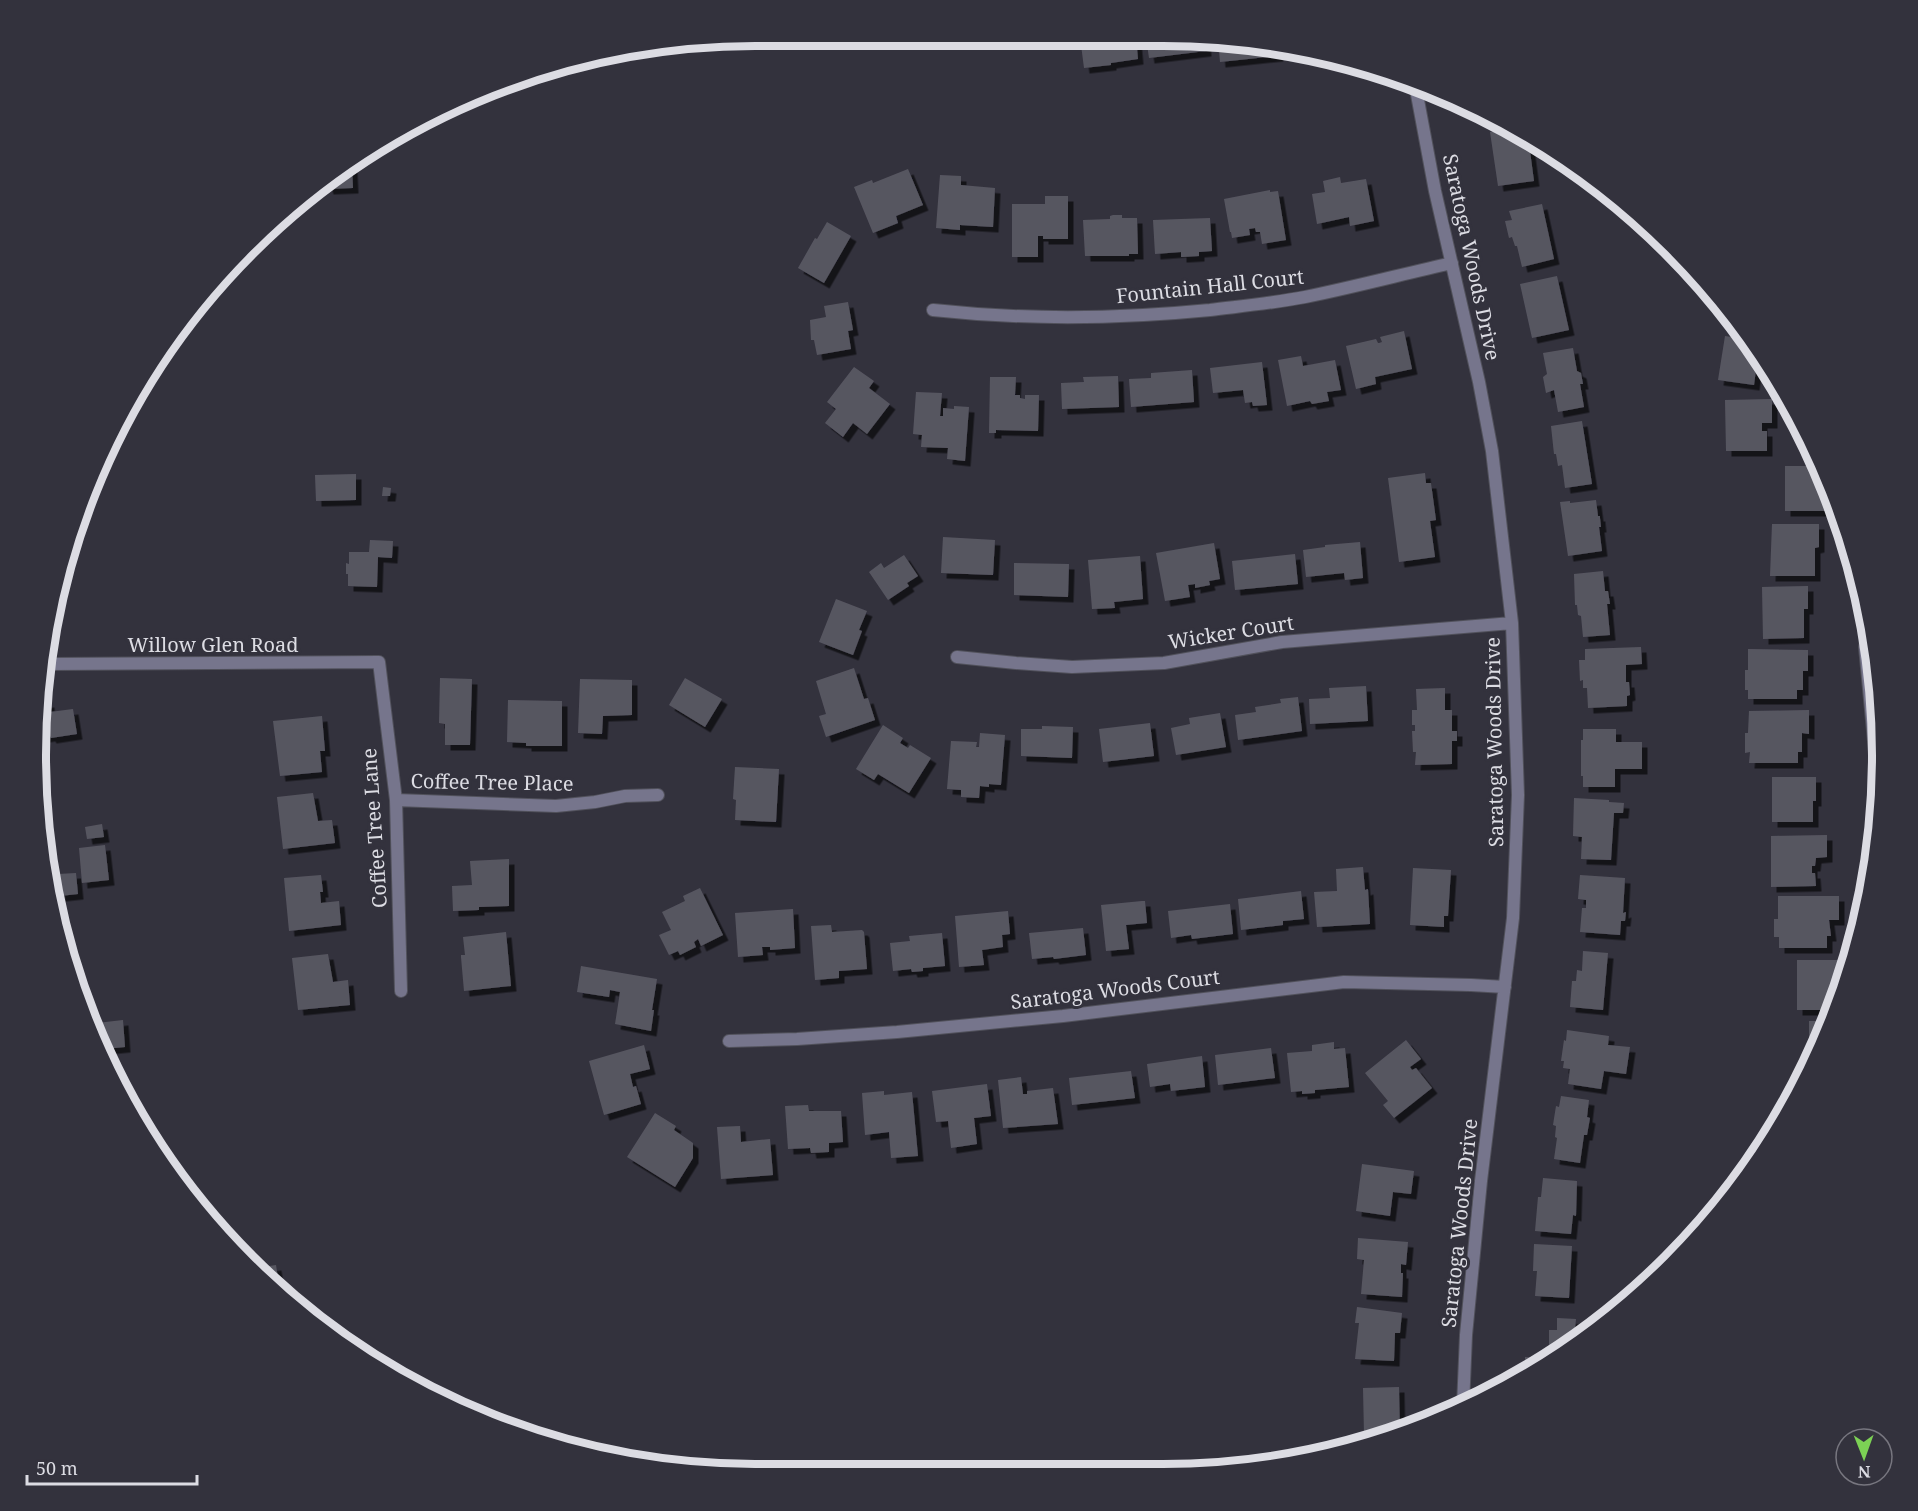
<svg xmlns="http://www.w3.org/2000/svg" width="1918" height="1511" viewBox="0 0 1918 1511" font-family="'Noto Serif',serif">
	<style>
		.building { fill: #575661; filter: url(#shadow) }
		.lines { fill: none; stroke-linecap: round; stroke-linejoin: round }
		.street-casing { stroke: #51515b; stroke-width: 14 }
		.street { stroke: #76758c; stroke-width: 12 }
		.labels { text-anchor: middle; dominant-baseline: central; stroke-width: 6; stroke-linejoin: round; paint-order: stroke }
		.street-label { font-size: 20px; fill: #dcdce3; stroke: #33323d }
		.rim { fill: none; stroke: #dcdce3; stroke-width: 8 }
	</style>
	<defs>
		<filter id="shadow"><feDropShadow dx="5.5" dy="5.5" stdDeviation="0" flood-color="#0009"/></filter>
	</defs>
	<rect width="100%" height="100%" fill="#33323d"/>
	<!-- building -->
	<path class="building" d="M1080 37H1136L1138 59 1111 63V65L1084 68Z
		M1146 37 1205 38 1206 51 1149 58Z
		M1218 39 1277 51 1278 56 1220 62Z
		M1514 129 1528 136 1534 181 1498 186 1490 132Z
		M352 166 353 188 328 189 327 185Z
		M908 169 923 205 896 216 898 223 873 233 854 187 872 180 873 183Z
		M940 175 961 176V185L995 188 993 227 960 225V230L936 228Z
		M1340 177 1341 183 1366 179 1374 221 1350 226 1349 217 1317 224 1312 194 1325 192 1323 181Z
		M1270 190V192L1278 191 1286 240 1262 244 1260 232H1256L1255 228 1249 229 1250 235 1232 238 1231 232H1230L1224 199Z
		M1045 196H1068V239H1043V236H1038V257H1012V204H1045Z
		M1542 204 1554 259 1522 267 1517 246H1515L1512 237 1509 238 1505 221 1512 220 1509 211Z
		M1113 215H1122V218H1137L1138 254H1129V256H1085L1083 220 1110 219V216Z
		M1210 218 1212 251 1199 252V256L1183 257H1181V252L1155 254 1153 220Z
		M827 222 851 236 824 283 798 268 815 238 817 239Z
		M1557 276 1569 330 1532 338 1520 284Z
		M848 302 853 330 848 331 851 349 817 355 814 340H811L810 320 826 317 824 306Z
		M1404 331 1412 369 1375 377 1376 384 1356 389 1346 346 1376 339 1378 343H1379L1382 342 1380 337Z
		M1725 336 1745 339 1764 366 1754 364V369L1756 370 1754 385 1718 380Z
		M1573 348 1577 371 1581 373 1583 384H1580L1584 407 1558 412 1554 390 1546 393 1543 377 1547 374 1543 353Z
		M1301 356 1303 366 1335 360 1341 390 1327 392 1329 401 1312 404 1310 401 1287 406 1278 360Z
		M1262 362 1267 405 1253 406 1252 402 1245 403 1243 390 1213 393 1210 368Z
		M854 367 874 381 869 388 890 404 867 434 853 423 843 437 825 423 836 409 827 402Z
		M1192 370 1194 402 1131 407 1129 379 1151 378V373Z
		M1118 376 1119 407 1062 409 1061 383 1084 382 1083 377Z
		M990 377H1016L1015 395H1020V398L1025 399V395H1039L1038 431 996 430V433H989Z
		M916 392 942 393 940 416H943V408L954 409V406L969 407 965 461 947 459 948 448 921 447 922 435 913 434Z
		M1772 399V423H1762V431H1767V451H1726L1725 400Z
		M1582 421 1592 484 1565 488 1562 465 1558 466 1556 454H1554L1551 426Z
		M1785 466H1817L1829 491H1826V511H1785Z
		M1425 473 1426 483H1431L1436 520 1430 521 1435 557 1399 562 1388 478Z
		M356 474V500L316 501 315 475Z
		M383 487 391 488 390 496H382Z
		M1596 500 1598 516H1600V518L1601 527H1599L1602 551 1568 556 1560 502 1570 501V503Z
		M1772 524H1819V547L1815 548V576H1770Z
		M943 537 995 540 993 575 941 573Z
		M370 540 393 541 392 558 378 557 377 587 348 586V574H346V563L349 564V552H369Z
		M1360 542 1363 578 1345 580 1344 573 1306 577 1303 550 1325 547V545Z
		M1214 543 1220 579 1209 581 1210 585 1195 588V584L1188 585 1190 597 1165 601 1156 553Z
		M1295 554 1298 584 1235 590 1232 561Z
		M904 555 918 576 907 583 909 586 888 600 869 572 881 563 884 568Z
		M1140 556 1143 599 1114 602 1115 608 1092 609 1088 560Z
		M1014 563 1069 564 1068 597 1014 595Z
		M1603 571 1605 591H1608L1610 604H1607L1610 635 1583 637 1581 616 1578 615 1577 605H1575L1574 574Z
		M1808 586V609H1804V638L1763 639 1762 587Z
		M836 599 867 611 859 630 862 631 853 655 819 642Z
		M1641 647 1642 664 1626 665V682H1629L1630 695 1627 696V706L1588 708 1587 688H1583V680L1580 681 1579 660H1585V649Z
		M1748 649 1808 650V671H1803V690H1797V699H1748V690H1745V670H1748Z
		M854 668 864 699 868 698 875 720 826 737 819 716 826 714 816 681Z
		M440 678 472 679 470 745H445V724L439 723Z
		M685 678 722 699 705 727 669 705Z
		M580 679 632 680V715L603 716 602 734 578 733Z
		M1366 686 1368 721 1310 724 1309 699 1330 698 1329 688Z
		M1445 688V710H1452V731H1457V741H1452V764L1415 765 1416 752H1413L1412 731H1415V725H1412V710H1417L1416 689Z
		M1298 697 1302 731 1238 740 1235 715 1256 712 1255 707 1281 703 1280 699Z
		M508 700 562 701V746H526V743L507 742Z
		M49 702 50 712 73 709 77 734 51 738 50 736 38 738 43 703Z
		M1809 710V734L1802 733V752H1798V763H1749L1750 752 1745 753V733H1748L1749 711Z
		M1220 713 1226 747 1176 755 1171 728 1190 724 1189 718Z
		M322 716 325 751H320L322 772 280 776 273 721Z
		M1150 723 1154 756 1103 762 1099 729Z
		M883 725 903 738 900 743 908 748 910 745 931 758 909 793 878 774 874 780 856 769Z
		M1042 726 1073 727 1072 758 1021 756V729H1042Z
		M1583 729H1616V742H1642V769H1615V787H1583V776H1581V740H1583Z
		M980 733 1005 735 1001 785 989 784V787L980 786 979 798 961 797V790L947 789 951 741 977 742 976 747H979Z
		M735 767 779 769 776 822 735 820 736 800 733 799Z
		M1772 777H1816V801H1813V822H1772Z
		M313 793 318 821 332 820 335 843 283 849 277 797Z
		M1574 798 1609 800V802L1624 803 1623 813H1614L1611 860 1581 859 1582 837 1573 836Z
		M102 824 104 837 87 839 85 827Z
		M1827 835V857L1816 858 1815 866H1812V873H1815L1816 886 1771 887V836Z
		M105 845 109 880 82 883 79 848Z
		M509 859V906L479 907V910L453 911 452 886 472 885 470 861Z
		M1363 867 1365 890 1368 889 1370 924 1317 927 1314 892 1337 891 1336 869Z
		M1413 868 1451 870 1448 916H1444V927L1410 925Z
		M76 873 78 894 60 896 58 874Z
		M321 875 323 892H320L321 903 339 901 341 925 289 931 284 878Z
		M1580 875 1625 878 1623 913 1626 912 1625 921H1621L1620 935 1580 932 1582 908H1586V900L1578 899Z
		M700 888 723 935 701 946 698 939 694 942 696 947 680 955 678 951 669 955 659 935 671 930 662 912 685 901 683 896Z
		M1301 891 1304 919 1283 921V925L1241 930 1238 899Z
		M1778 896H1839V920H1829L1831 936H1827V948H1779V937H1774V919H1778Z
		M1142 901H1145L1147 923 1126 925 1129 949 1106 951 1101 905Z
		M1230 904 1233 934 1192 939 1191 935 1171 938 1168 911Z
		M793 909 795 948 770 950V947H762L763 955 738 957 735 913Z
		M1008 911 1010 934 1002 935 1003 947 982 950 984 965 959 967 955 916Z
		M831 925 832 932 862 930 864 932 867 969 839 971V978L815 980 811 926Z
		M1083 928 1086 955 1054 959 1053 957 1032 959 1029 933Z
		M506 932 511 986 464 991 461 957V955H465L463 937Z
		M942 933 945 966 923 968V971L912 972 911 969 893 971 890 943 910 941 909 936Z
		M1583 951 1608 953 1603 1010 1570 1007 1572 981H1576L1577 970 1582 971Z
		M328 954 333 982 348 980 350 1005 298 1010 292 958Z
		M1797 960H1848V967L1832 1010H1797Z
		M581 966 657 979 652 1010H654L651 1031 615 1024 620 992 610 990 609 997 577 992Z
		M123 1020 125 1047 105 1049 97 1031V1023Z
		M1809 1021H1828L1810 1069H1809Z
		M1567 1030 1609 1036 1608 1045 1630 1047 1626 1074 1604 1071 1601 1089 1568 1084 1570 1069 1563 1068 1564 1061H1561L1564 1040 1566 1041Z
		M1406 1040 1421 1059 1410 1067 1412 1070 1416 1068 1432 1088 1394 1118 1383 1105 1388 1101 1365 1073Z
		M1334 1042V1049L1345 1048 1349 1087 1315 1090V1093L1302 1094V1091L1291 1092 1287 1053 1312 1051V1045Z
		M644 1045 650 1069 630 1074 633 1087 636 1086 641 1104 604 1115 589 1061Z
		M1271 1048 1275 1078 1218 1085 1215 1055Z
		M1202 1056 1205 1087 1171 1091 1170 1084 1150 1087 1147 1064Z
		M1131 1071 1135 1098 1072 1105 1069 1078Z
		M1021 1077 1023 1094H1027V1091L1053 1088 1058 1124 1003 1128 998 1080Z
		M987 1084 991 1116 974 1118 977 1144 951 1148 948 1121 936 1122 932 1091Z
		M884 1091V1095L912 1092 918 1156 891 1158 889 1132 865 1135 862 1093Z
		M1561 1096 1589 1100 1587 1117 1590 1118 1587 1135H1584L1580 1163 1554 1159 1557 1138 1555 1137 1556 1126 1553 1125 1556 1106 1559 1107Z
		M808 1105 809 1111H841L843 1142 829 1143V1152L811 1153 810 1148 788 1149 785 1106Z
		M655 1113 676 1126 674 1130 693 1143V1158L675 1187 627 1157Z
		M740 1126 741 1142 770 1139 773 1175 721 1179 717 1127Z
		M1362 1164 1414 1171 1411 1194 1393 1192 1390 1216 1356 1211Z
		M1543 1178 1577 1181 1576 1216 1573 1215 1571 1234 1535 1231 1538 1197H1541Z
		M1358 1238 1408 1242 1406 1265 1401 1264V1273H1403L1402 1297 1361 1294 1364 1260 1357 1259Z
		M1534 1244 1572 1246 1569 1298 1535 1296 1537 1271H1533Z
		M276 1265 278 1278 268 1280 256 1268Z
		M1357 1307 1402 1313 1400 1333H1395L1394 1361 1355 1359 1359 1323H1355Z
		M1557 1318 1576 1319 1575 1329 1584 1330V1334L1525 1377V1357L1544 1358 1545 1353 1549 1352V1330H1557Z
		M1399 1387 1400 1434H1364L1363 1388Z"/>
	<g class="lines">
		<!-- street casing -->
		<g class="street-casing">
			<path id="street" d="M1415 84 1435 191 1479 382 1492 451 1512 623 1518 795 1513 918 1481 1181 1466 1335 1463 1406
				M933 310C1025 320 1118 319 1210 310 1242 306 1274 303 1305 297 1354 287 1403 274 1452 263
				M1868 628 1865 647 1880 804
				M957 657 1016 663 1072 667 1164 663 1282 642 1512 623
				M48 664 379 662 396 800 401 991
				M396 800 556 806 595 802 625 796 658 795
				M729 1041 797 1039 897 1032 1063 1016 1344 982 1471 985 1505 987"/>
		</g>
		<!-- street -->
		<use href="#street" class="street"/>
	</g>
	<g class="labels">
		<!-- street labels -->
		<g class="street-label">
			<text transform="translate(1472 257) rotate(78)">Saratoga Woods Drive</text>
			<text transform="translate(1210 286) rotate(-6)">Fountain Hall Court</text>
			<text transform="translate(1231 632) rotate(-9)">Wicker Court</text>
			<text x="213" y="644">Willow Glen Road</text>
			<text transform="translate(1494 742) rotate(-91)">Saratoga Woods Drive</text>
			<text transform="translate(492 782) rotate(1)">Coffee Tree Place</text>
			<text transform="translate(374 828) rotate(-94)">Coffee Tree Lane</text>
			<text transform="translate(1115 989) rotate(-7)">Saratoga Woods Court</text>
			<text transform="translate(1459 1223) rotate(-84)">Saratoga Woods Drive</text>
		</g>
	</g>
	<!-- crop -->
	<path d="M0 0H1918V1511H0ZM755 46H1163A709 709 0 0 1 1872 755V755A709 709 0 0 1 1163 1464H755A709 709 0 0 1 46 755V755A709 709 0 0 1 755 46Z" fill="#33323d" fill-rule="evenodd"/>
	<path class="rim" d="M755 46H1163A709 709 0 0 1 1872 755V755A709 709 0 0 1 1163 1464H755A709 709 0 0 1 46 755V755A709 709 0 0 1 755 46Z"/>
	<!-- north arrow -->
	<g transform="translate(1864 1457) rotate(179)"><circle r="28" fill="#33323d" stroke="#77767f" stroke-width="1.5"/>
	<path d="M0-4.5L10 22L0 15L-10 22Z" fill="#7cd155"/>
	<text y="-9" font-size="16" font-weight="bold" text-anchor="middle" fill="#dcdce3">N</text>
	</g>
	<!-- scale -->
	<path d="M27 1475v9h170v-9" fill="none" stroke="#dcdce3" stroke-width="3"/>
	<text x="36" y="1475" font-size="18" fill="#dcdce3" stroke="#33323d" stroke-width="4.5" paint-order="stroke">50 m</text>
</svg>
